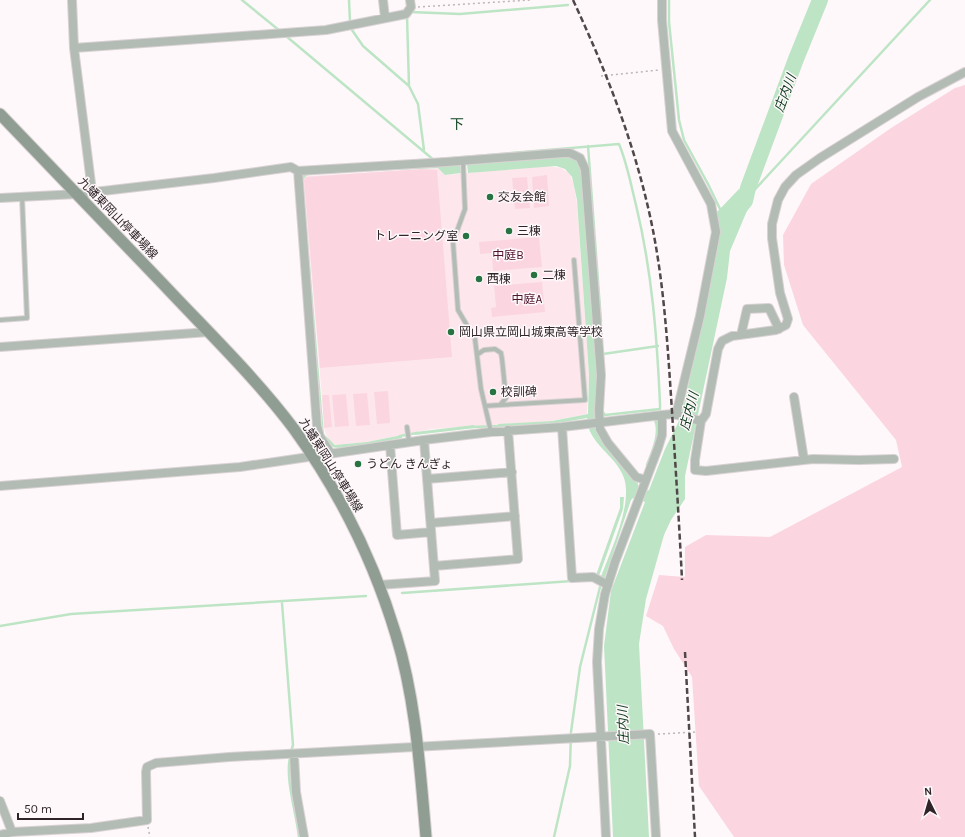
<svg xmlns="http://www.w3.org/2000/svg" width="965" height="837" viewBox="0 0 965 837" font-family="Karla,'Noto Sans JP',sans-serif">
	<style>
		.built { fill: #fde7ed }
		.green { fill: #fbd6e1 }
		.water { fill: #bde5c5 }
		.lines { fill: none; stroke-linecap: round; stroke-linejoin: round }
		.stream { stroke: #bde5c5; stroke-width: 2.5 }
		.river { stroke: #bde5c5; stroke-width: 16 }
		.lane-casing { stroke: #d9d2d4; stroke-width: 6 }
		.street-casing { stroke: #d9d2d4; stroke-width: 10 }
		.secondary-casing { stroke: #d9d2d4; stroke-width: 13 }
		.path { stroke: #bdb6b8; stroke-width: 1.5; stroke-dasharray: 2 3; stroke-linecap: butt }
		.lane { stroke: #b2bbb4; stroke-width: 4 }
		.street { stroke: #b2bbb4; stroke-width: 8 }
		.secondary { stroke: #909d92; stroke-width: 11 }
		.rail { stroke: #504749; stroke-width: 2.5; stroke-dasharray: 6 3; stroke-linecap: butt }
		.poi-dot { fill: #287342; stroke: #fef8fa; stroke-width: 1.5 }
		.labels { text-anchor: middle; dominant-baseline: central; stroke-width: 3; stroke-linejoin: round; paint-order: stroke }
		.poi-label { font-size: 12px; fill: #2f2528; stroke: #fef8fa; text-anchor: start }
		.street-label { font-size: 12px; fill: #2f2528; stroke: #fef8fa }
		.park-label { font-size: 12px; fill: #4e152d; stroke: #fef8fa }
		.water-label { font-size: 13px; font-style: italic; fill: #0a391b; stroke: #fef8fa }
		.quarter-label { font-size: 14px; fill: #0f4422; stroke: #fef8fa }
	</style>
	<rect width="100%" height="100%" fill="#fef8fa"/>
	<!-- built -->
	<path class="built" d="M548 166 561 168 569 173 573 182 577 203 589 376 587 414 551 421 432 429 367 442 336 445 330 441 325 432 303 180 306 176 439 168 445 175Z"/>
	<!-- green -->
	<path class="green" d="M965 85V837H734L699 786 692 677 674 649 663 626 646 616 659 575 685 577V547L706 535 770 537 902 467 896 440 803 325 784 265 783 235 811 184 891 128 955 88Z
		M422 169 437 170 452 357 320 368 304 180 306 177Z
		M547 175 549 206 534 208 532 177Z
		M527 177 530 208 515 209 512 178Z
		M539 237 542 267 493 271 492 253 480 254 479 242Z
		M542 282 545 312 492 317 491 308 496 307 494 286Z
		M388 391 390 423 377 424 374 392Z
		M367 393 370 425 356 426 353 394Z
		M346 394 349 426 335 427 332 395Z
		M322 395H329L332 427 324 428Z"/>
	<!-- water -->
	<path class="water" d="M573 156 581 164 597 373 596 416 597 427 637 479 638 485 646 491 649 490 665 449 679 421 687 392 718 232 717 212 739 189 752 199 730 251 727 278 685 476V499L671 520 664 535 646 599 639 644 649 837H613L604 646 611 591 645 502 633 498 631 500 604 580 600 579C610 552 633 505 624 478 617 456 587 443 587 418L553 424 498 427V424L552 421 588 414 589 375 577 200 572 177 565 169 556 166 468 173 467 164Z
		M460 164 461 173 445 175 438 168 311 174 306 176 303 180 324 434 335 445 367 442 402 435V438C389 440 344 451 333 447 328 445 326 440 323 436L301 175 303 173Z
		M474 425 475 428 415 435V432Z
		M620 497H624L623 509 599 576 596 575 620 508Z"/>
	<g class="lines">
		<!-- stream -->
		<path class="stream" d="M242 0 280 31
			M349 0 350 22
			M669 0V22L679 120 684 140 708 184 721 211
			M410 12 460 14 568 5
			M407 16 409 86 418 104 424 150
			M352 30 363 46 409 86
			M286 36 435 161
			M588 146 601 322
			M440 159 619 144C627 163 631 185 636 205 652 271 657 337 660 404V409L605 415 602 411
			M747 198 930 0
			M603 354 658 346
			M471 427 500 426
			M400 436 417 433
			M647 465C652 452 662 431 654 418
			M402 593 572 581
			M282 603 293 745C282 774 296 808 299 837
			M0 626 71 614 366 596
			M554 837 570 766 571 732 580 667 601 583"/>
		<!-- river -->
		<path class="river" d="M735 213 745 201 748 188 796 59 820 0"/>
		<!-- lane casing -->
		<g class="lane-casing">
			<path id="lane" d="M463 161 465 209 453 242 458 310 475 339 481 389 491 432
				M0 320 27 318 22 196
				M478 354 484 350 495 349 501 353 502 359 506 398 500 405 485 406
				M500 405 585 400 574 260
				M407 427 409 442"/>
		</g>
		<!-- street casing -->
		<g class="street-casing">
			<path id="street" d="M72 0 74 48 92 191
				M383 0 385 18
				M662 0V20L672 131 711 204 716 232 700 316 676 415
				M74 48 326 30 406 14 411 7 410 0
				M298 171 317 426 320 437 330 452
				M0 198 77 194 214 178 291 167 298 171 446 162 563 153H570L580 158 585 169 601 375 599 410 600 429 608 443 636 477 646 480
				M741 335 747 309 769 308 779 329
				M0 347 209 332
				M794 397 804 460
				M701 421 695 460V470L706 471 813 459 859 460 894 459
				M562 427 572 578 593 577 608 585
				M390 445 397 535 431 532
				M427 479 512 472
				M0 486 240 467 424 440 491 432 562 427 662 415 673 414 701 421 706 414 718 349 722 341 732 336 776 330 786 325 788 319 780 293 772 238V224L778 200 785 187 796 175 820 158 918 97 965 72
				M431 523 515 516
				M434 566 518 559 508 430
				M379 585 435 581 424 440
				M294 755 296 792 304 837
				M0 801 12 832
				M0 835 12 832 91 828 147 820 146 772 147 767 156 763 229 757 650 734 656 837
				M606 837 597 662 599 629 605 594 615 562 658 448 662 435V415"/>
		</g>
		<!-- secondary casing -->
		<g class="secondary-casing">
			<path id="secondary" d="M0 114C54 170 108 227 163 284 207 331 255 377 294 429 339 491 374 562 396 635 416 700 420 769 426 837"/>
		</g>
		<!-- path -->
		<path class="path" d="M418 7 530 0
			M601 76 659 70
			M658 734 697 732
			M148 827 150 837"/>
		<!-- lane -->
		<use href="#lane" class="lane"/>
		<!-- street -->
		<use href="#street" class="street"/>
		<!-- secondary -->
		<use href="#secondary" class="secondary"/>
		<!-- rail -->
		<path class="rail" d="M573 0C606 71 633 139 650 216 663 275 667 336 671 396 675 458 679 519 682 580
			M685 652 695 837"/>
	</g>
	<!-- markers -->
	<g class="poi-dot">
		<circle cx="490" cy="197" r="4"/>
		<circle cx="509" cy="231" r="4"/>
		<circle cx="466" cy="236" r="4"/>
		<circle cx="534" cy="275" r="4"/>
		<circle cx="479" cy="279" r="4"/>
		<circle cx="451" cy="332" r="4"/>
		<circle cx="493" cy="392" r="4"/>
		<circle cx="358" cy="464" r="4"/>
	</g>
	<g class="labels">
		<!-- poi labels -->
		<g class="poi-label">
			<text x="498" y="197">交友会館</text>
			<text x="517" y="231">三棟</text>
			<text x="458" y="236" text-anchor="end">トレーニング室</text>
			<text x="542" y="275">二棟</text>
			<text x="487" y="279">西棟</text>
			<text x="459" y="332">岡山県立岡山城東高等学校</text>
			<text x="501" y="392">校訓碑</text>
			<text x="366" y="464">うどん きんぎょ</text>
		</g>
		<!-- street labels -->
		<g class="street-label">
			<text transform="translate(118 218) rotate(46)">九蟠東岡山停車場線</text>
			<text transform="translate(331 465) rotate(58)">九蟠東岡山停車場線</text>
		</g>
		<!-- park labels -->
		<g class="park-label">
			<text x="508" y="255">中庭B</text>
			<text x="527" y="299">中庭A</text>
		</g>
		<!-- water labels -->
		<g class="water-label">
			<text transform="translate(785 93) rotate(-70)">庄内川</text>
			<text transform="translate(689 411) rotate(-75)">庄内川</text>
			<text transform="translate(623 725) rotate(-92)">庄内川</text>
		</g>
		<!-- quarter labels -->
		<g class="quarter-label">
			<text x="457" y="124">下</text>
		</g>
	</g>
	<!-- north arrow -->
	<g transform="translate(929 801) rotate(355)" stroke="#fef8fa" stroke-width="3" paint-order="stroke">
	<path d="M0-3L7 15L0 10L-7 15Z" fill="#2f2528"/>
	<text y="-6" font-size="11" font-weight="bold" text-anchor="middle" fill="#2f2528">N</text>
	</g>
	<!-- scale -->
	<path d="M18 813v6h65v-6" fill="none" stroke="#2f2528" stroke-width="2"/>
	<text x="24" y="813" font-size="12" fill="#2f2528" stroke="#fef8fa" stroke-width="3" paint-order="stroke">50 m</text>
</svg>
